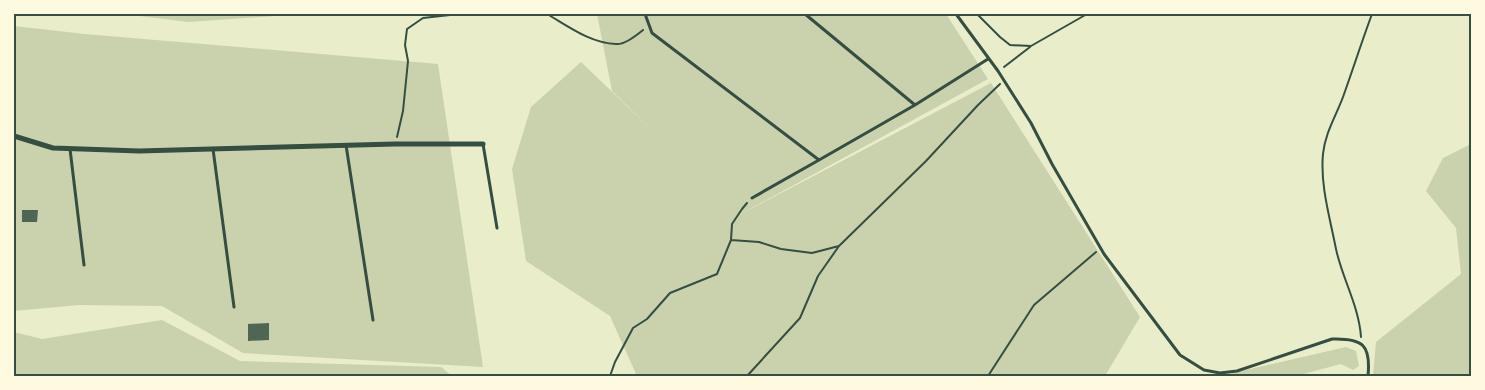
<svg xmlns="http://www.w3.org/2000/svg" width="1485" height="390" viewBox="0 0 1485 390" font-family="Arial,sans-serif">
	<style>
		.green { fill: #cad2ad }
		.building { fill: #4f6655 }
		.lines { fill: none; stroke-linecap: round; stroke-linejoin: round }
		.path { stroke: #344e41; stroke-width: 2 }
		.service { stroke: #344e41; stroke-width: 3 }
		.minor { stroke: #344e41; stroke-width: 5 }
		.neatline { fill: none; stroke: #344e41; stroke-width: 2 }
	</style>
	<rect width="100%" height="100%" fill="#e9edc9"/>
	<!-- green -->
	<path class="green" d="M124 14H304L188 22Z
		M597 14H946L988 79 739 215 991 83 1140 317 1105 376H635L636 374 610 316 526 261 512 169 531 107 581 62 657 135 612 91Z
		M14 26 85 34 438 64 483 367 243 353 162 306 79 305 14 311Z
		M1471 144V376H1373L1376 342 1461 274 1456 228 1426 191 1443 158Z
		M162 320 240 361 441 367 452 376H14V332L42 339Z
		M1346 347 1356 351 1359 366 1353 370 1341 364 1296 376H1220Z"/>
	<!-- building -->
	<path class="building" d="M22 210H38L37 222H22Z
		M269 323V340L248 341V324Z"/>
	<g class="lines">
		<!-- path -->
		<path class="path" d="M547 14C568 26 590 43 616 44 624 45 637 35 643 30
			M977 14 1000 37 1010 45 1031 46 1087 14
			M1004 67 1030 47
			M397 137 403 111 408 61 405 45 407 29 423 18 459 14
			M731 240 759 242 781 249 812 253 839 246
			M1361 337C1359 306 1342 278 1336 249 1330 218 1320 185 1323 154 1325 133 1336 116 1343 97 1353 69 1362 41 1372 14
			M610 376 615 362 633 328 647 319 670 293 717 274 731 240 732 224 742 209 747 203
			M747 376 800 318 818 276 839 246 926 161 978 105 1000 84
			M988 376 1034 305 1096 252"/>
		<!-- service -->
		<path class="service" d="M645 14 652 33 819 160 915 105 988 59
			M805 14 915 105
			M956 14 998 71 1031 123 1052 164 1104 254 1180 355 1204 370 1220 373 1237 371 1332 339C1363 338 1371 345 1368 376
			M483 144 497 228
			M346 145 373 320
			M70 149 84 265
			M213 149 234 307
			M752 198 819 160"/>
		<!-- minor -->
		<path class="minor" d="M14 136 53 148 139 151 395 144H483"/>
	</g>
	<!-- border -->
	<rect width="1485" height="390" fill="none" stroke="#fefae0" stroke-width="30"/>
	<rect x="15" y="15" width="1455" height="360" class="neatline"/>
</svg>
